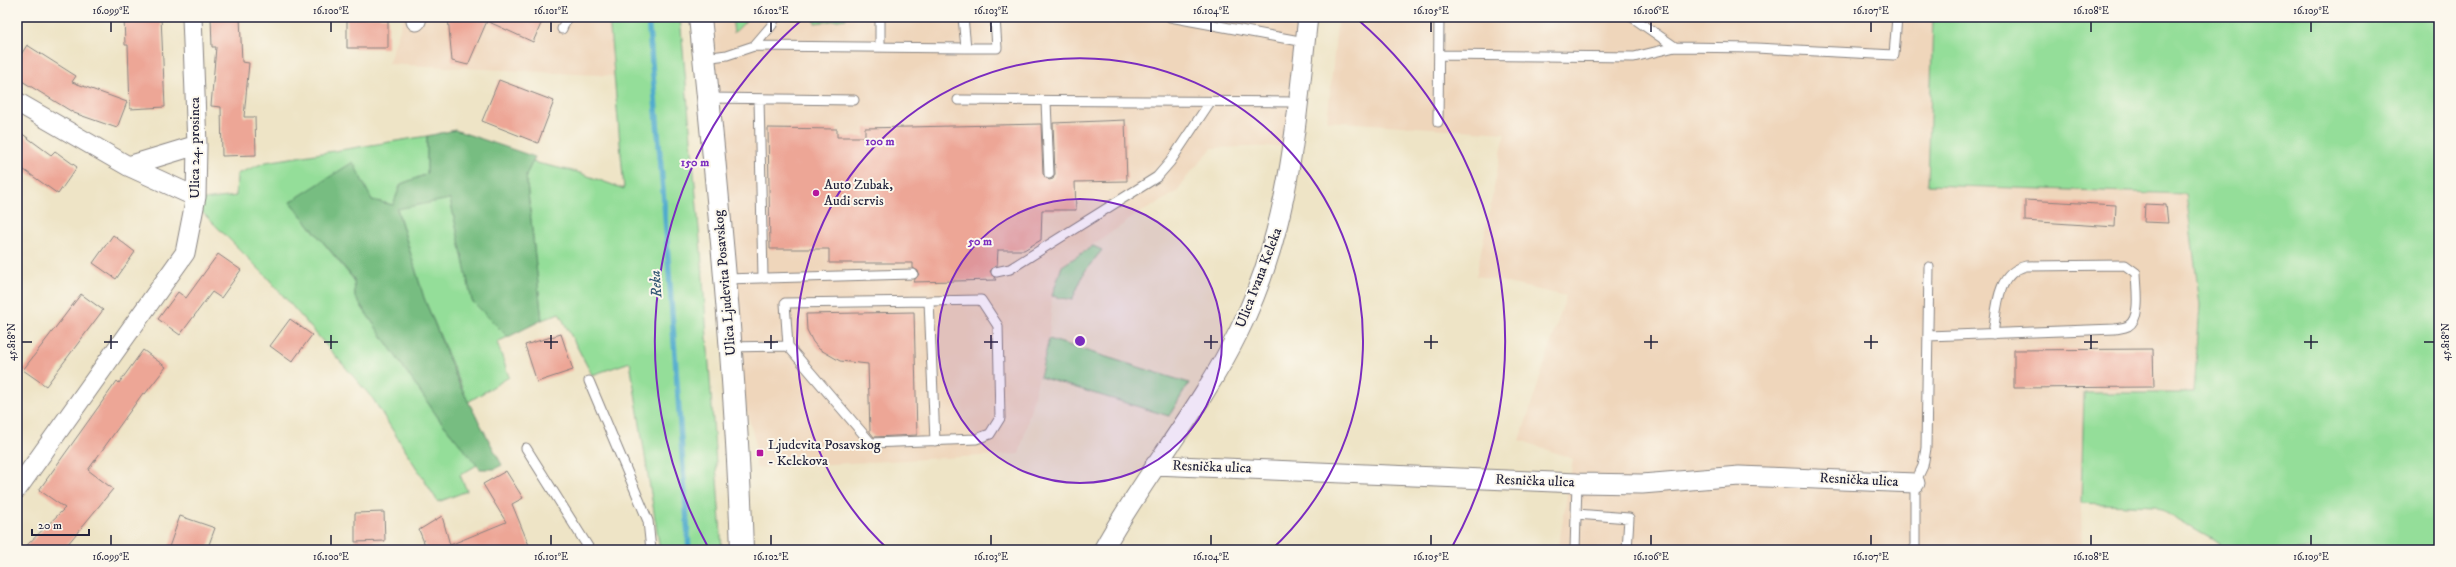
<svg xmlns="http://www.w3.org/2000/svg" width="2456" height="567" viewBox="0 0 2456 567" font-family="'IM FELL DW Pica',serif">
	<style>
		.built { fill: #efd6bb }
		.green { fill: #94de99; stroke: #5b806a }
		.forest { fill: #77bd81; stroke: #4c705e }
		.lines { fill: none; stroke-linecap: round; stroke-linejoin: round }
		.stream { stroke: #4fabcd; stroke-width: 5.5 }
		.building { fill: #eda696 }
		.lane-casing { stroke: #888380; stroke-width: 11 }
		.street-casing { stroke: #888380; stroke-width: 21 }
		.secondary-casing { stroke: #888380; stroke-width: 24 }
		.lane { stroke: #fff; stroke-width: 9 }
		.street { stroke: #fff; stroke-width: 19 }
		.secondary { stroke: #fff; stroke-width: 22 }
		.ticks { fill: none; stroke: #22223b; stroke-width: 1.5 }
		.ring { fill: none; stroke: #7b2cbf; stroke-width: 2 }
		.poi-dot { fill: #b5179e; stroke: #fbf7ec; stroke-width: 1.5 }
		.labels { text-anchor: middle; dominant-baseline: central; stroke-width: 4; stroke-linejoin: round; paint-order: stroke }
		.street-label { font-size: 14px; fill: #22223b; stroke: #fbf7ec }
		.poi-label { font-size: 14px; fill: #22223b; stroke: #fbf7ec; text-anchor: start }
		.water-label { font-size: 15px; font-style: italic; fill: #345975; stroke: #fbf7ec }
		.centre { fill: #7b2cbf; stroke: #fbf7ec; stroke-width: 2 }
		.ring-label { font-size: 12px; text-anchor: middle; font-weight: bold; fill: #7b2cbf; stroke: #fbf7ec; stroke-width: 4; stroke-linejoin: round; paint-order: stroke }
		.neatline { fill: none; stroke: #22223b; stroke-width: 1.5 }
		.ticks-label { font-size: 10px; text-anchor: middle; fill: #22223b }
	</style>
	<rect width="100%" height="100%" fill="#fbf7ec"/>
	<filter id="ink" filterUnits="userSpaceOnUse"><feTurbulence type="fractalNoise" baseFrequency=".025" numOctaves="2"/><feDisplacementMap in="SourceGraphic" scale="8" xChannelSelector="R" yChannelSelector="G"/><feConvolveMatrix kernelMatrix="1 2 1 2 8 2 1 2 1" color-interpolation-filters="sRGB"/></filter>
	<filter id="wash" filterUnits="userSpaceOnUse"><feTurbulence type="fractalNoise" baseFrequency=".012" numOctaves="4" result="noise"/><feDisplacementMap in="SourceGraphic" scale="16" xChannelSelector="R" yChannelSelector="G"/><feGaussianBlur stdDeviation="0.9" result="paint"/><feColorMatrix in="noise" values="0 0 0 0 0 0 0 0 0 0 0 0 0 0 0 0 0 1.4 0 .05"/><feComposite in="paint" operator="in"/></filter>
	<g filter="url(#wash)">
		<rect width="100%" height="100%" fill="#eee4c6"/>
		<!-- built -->
		<path class="built" d="M404 17H609L615 76 388 64Z
			M711 17H1300L1286 146 1212 148 1186 178 1177 192 1135 216 1062 266 1053 289 1049 339 1019 454 756 468 755 441 746 409Z
			M1338 17H1933L1928 185 2186 194 2200 305 2194 393 2084 394 2081 503 2082 550H1558L1573 459 1520 440 1566 296 1476 276 1505 133 1327 121Z"/>
		<!-- green -->
		<path class="green" d="M609 17H680L701 251 722 550H660L630 362 592 375 559 313 542 320 526 175 532 162 577 172 624 189Z
			M732 17H747L744 23 734 33Z
			M814 17H846V19L815 23Z
			M1933 17H2439V550H2220V544L2154 506 2081 503 2084 393H2194L2200 305 2186 194 1928 185Z
			M427 136V174L401 184 393 205 372 200 290 202 354 280 355 297 439 419 477 465 460 475 467 491 438 502 373 399 266 276 198 208 203 200 236 196 237 174 266 162Z
			M450 198 472 301 508 337 497 342 509 377 468 402 424 298 397 208Z
			M1093 246 1102 250 1085 271 1072 300 1052 296 1062 266Z
			M1049 339 1189 383 1169 416 1040 377Z"/>
		<!-- forest -->
		<path class="forest" d="M455 130 535 157 526 175 542 320 508 337 472 301 450 199 397 209 424 298 460 386 502 465 494 469H480L439 419 355 297 354 279 290 202 353 162 372 200 393 205 401 184 427 174V136Z"/>
		<g class="lines">
			<!-- stream -->
			<path class="stream" d="M648 17 664 202 689 550"/>
		</g>
		<g id="blocks">
			<!-- building -->
			<path class="building" d="M124 17H161L165 107 130 109 128 45H125Z
				M211 17H240L242 62 249 63 244 117H255L256 155 222 156 221 107 211 106 216 47H212Z
				M347 17H388V48H347Z
				M448 17H544L533 42 487 21 468 65 452 61Z
				M27 45 76 76 72 82 127 102 117 128 74 113 17 78V61Z
				M499 80 554 101 538 143 482 121Z
				M1125 120 1127 181 1075 182 1076 210H1042L1041 240 1024 250H998L997 266 990 271 996 280 913 282 919 274 918 271 913 268V263H829V249H770L768 128 837 129V137H865V128L1041 124 1043 174 1049 180 1053 179 1055 174 1053 123Z
				M17 130 51 155 55 151 77 167 58 194 17 165Z
				M2025 200 2116 205 2115 227 2025 221Z
				M2145 204 2166 205 2168 223 2144 222Z
				M113 235 135 252 116 279 93 263Z
				M218 254 241 270 221 298 212 292 180 335 158 319 178 292 186 298Z
				M81 294 103 310 46 386 23 370Z
				M914 312 917 435 874 437 870 432 868 364 840 361 819 349 813 342 807 330 806 314Z
				M290 319 312 335 292 362 270 346Z
				M561 334 573 370 537 382 525 345Z
				M2153 349 2154 387 2014 388V350Z
				M143 350 166 367 145 394 143 393 88 470 113 489 63 550H22L65 508 39 490 117 381 119 383Z
				M506 471 523 498 512 504 531 550H427L419 530 442 516 450 545 506 522 483 484Z
				M384 512 385 541 355 542V513Z
				M180 516 215 528 207 550H168Z"/>
		</g>
	</g>
	<g filter="url(#ink)">
		<use href="#blocks" fill-opacity="0" stroke="#888380" stroke-width="1"/>
		<g class="lines">
			<!-- lane casing -->
			<g class="lane-casing">
				<path id="lane" d="M880 17V46
					M1170 17 1305 42
					M1632 17 1675 47
					M562 29 567 17
					M754 46 772 25 775 17
					M966 48H997L995 17
					M1440 55 1634 57 1675 47 1756 48 1894 55 1897 17
					M704 58 727 55 754 46 966 48 963 17
					M708 98 854 100
					M759 99 763 277
					M958 100 1299 102
					M1046 101 1049 174
					M1438 122 1439 17
					M996 272 1010 269 1157 177 1170 162 1210 102
					M725 279 913 274
					M1928 336 2115 329C2119 328 2124 328 2128 326 2142 318 2136 286 2136 273L2125 265 2026 266C1996 273 1997 309 1993 334
					M788 346 785 303 929 301 935 441
					M730 347 788 346 871 443 976 439 990 434 1000 418 998 326 981 300 929 301
					M589 381 648 521 651 550
					M526 448 590 550
					M1576 514 1629 518 1627 550
					M1575 550 1577 483
					M1915 550V483L1923 466 1926 448 1929 267"/>
			</g>
			<!-- street casing -->
			<g class="street-casing">
				<path id="street" d="M416 21 417 17
					M17 102 128 166 196 197
					M128 166 197 145
					M1155 465 1577 483 1642 484 1739 476 1915 483
					M17 489 185 253 196 197 197 145 192 17
					M1103 550C1144 475 1201 409 1239 331 1290 228 1295 129 1308 17"/>
			</g>
			<!-- secondary casing -->
			<g class="secondary-casing">
				<path id="secondary" d="M700 17C718 194 736 372 742 550"/>
			</g>
			<!-- lane -->
			<use href="#lane" class="lane"/>
			<!-- street -->
			<use href="#street" class="street"/>
			<!-- secondary -->
			<use href="#secondary" class="secondary"/>
		</g>
	</g>
	<!-- ticks -->
	<path class="ticks" d="M111 22V32M331 22V32M551 22V32M771 22V32M991 22V32M1211 22V32M1431 22V32M1651 22V32M1871 22V32M2091 22V32M2311 22V32M111 335V349M331 335V349M551 335V349M771 335V349M991 335V349M1211 335V349M1431 335V349M1651 335V349M1871 335V349M2091 335V349M2311 335V349M22 342H32M104 342H118M324 342H338M544 342H558M764 342H778M984 342H998M1204 342H1218M1424 342H1438M1644 342H1658M1864 342H1878M2084 342H2098M2304 342H2318M2424 342H2434M111 535V545M331 535V545M551 535V545M771 535V545M991 535V545M1211 535V545M1431 535V545M1651 535V545M1871 535V545M2091 535V545M2311 535V545"/>
	<!-- distance rings -->
	<circle cx="1080" cy="341" r="142" fill="#7b2cbf" fill-opacity=".12"/>
	<g class="ring">
		<circle cx="1080" cy="341" r="142"/>
		<path d="M889 550A283 283 0 1 1 1271 550"/>
		<path d="M708 547A425 425 0 0 1 804 18M1356 18A425 425 0 0 1 1452 547"/>
	</g>
	<!-- markers -->
	<g class="poi-dot">
		<circle cx="816" cy="193" r="4"/>
		<rect x="756" y="449" width="8" height="8" rx="2"/>
	</g>
	<g class="labels">
		<!-- street labels -->
		<g class="street-label">
			<text transform="translate(195 148) rotate(-90)">Ulica 24. prosinca</text>
			<text transform="translate(1259 278) rotate(-69)">Ulica Ivana Keleka</text>
			<text transform="translate(725 283) rotate(-95)">Ulica Ljudevita Posavskog</text>
			<text transform="translate(1212 467) rotate(2)">Resnička ulica</text>
			<text transform="translate(1859 480) rotate(3)">Resnička ulica</text>
			<text transform="translate(1535 481) rotate(2)">Resnička ulica</text>
		</g>
		<!-- poi labels -->
		<g class="poi-label">
			<text x="824" y="185">Auto Zubak,<tspan x="824" dy="16">Audi servis</tspan></text>
			<text x="768" y="445">Ljudevita Posavskog<tspan x="768" dy="16">- Kelekova</tspan></text>
		</g>
		<!-- water labels -->
		<g class="water-label">
			<text transform="translate(656 284) rotate(-94)">Reka</text>
		</g>
	</g>
	<circle cx="1080" cy="341" r="6" class="centre"/>
	<g class="ring-label">
		<text x="880" y="145">100 m</text>
		<text x="695" y="166">150 m</text>
		<text x="980" y="245">50 m</text>
	</g>
	<!-- margin -->
	<rect width="2456" height="567" fill="none" stroke="#fbf7ec" stroke-width="44"/>
	<!-- scale -->
	<path d="M32 529v6h57v-6" fill="none" stroke="#22223b" stroke-width="2"/>
	<text x="38" y="529" font-size="12" fill="#22223b" stroke="#fbf7ec" stroke-width="3" paint-order="stroke">20 m</text>
	<rect x="22" y="22" width="2412" height="523" class="neatline"/>
	<g class="ticks-label">
		<text x="111" y="14">16.099°E</text>
		<text x="331" y="14">16.100°E</text>
		<text x="551" y="14">16.101°E</text>
		<text x="771" y="14">16.102°E</text>
		<text x="991" y="14">16.103°E</text>
		<text x="1211" y="14">16.104°E</text>
		<text x="1431" y="14">16.105°E</text>
		<text x="1651" y="14">16.106°E</text>
		<text x="1871" y="14">16.107°E</text>
		<text x="2091" y="14">16.108°E</text>
		<text x="2311" y="14">16.109°E</text>
		<text transform="translate(11 342) rotate(-90)" y="4">45.818°N</text>
		<text transform="translate(2445 342) rotate(-90)" y="4">45.818°N</text>
		<text x="111" y="560">16.099°E</text>
		<text x="331" y="560">16.100°E</text>
		<text x="551" y="560">16.101°E</text>
		<text x="771" y="560">16.102°E</text>
		<text x="991" y="560">16.103°E</text>
		<text x="1211" y="560">16.104°E</text>
		<text x="1431" y="560">16.105°E</text>
		<text x="1651" y="560">16.106°E</text>
		<text x="1871" y="560">16.107°E</text>
		<text x="2091" y="560">16.108°E</text>
		<text x="2311" y="560">16.109°E</text>
	</g>
</svg>
